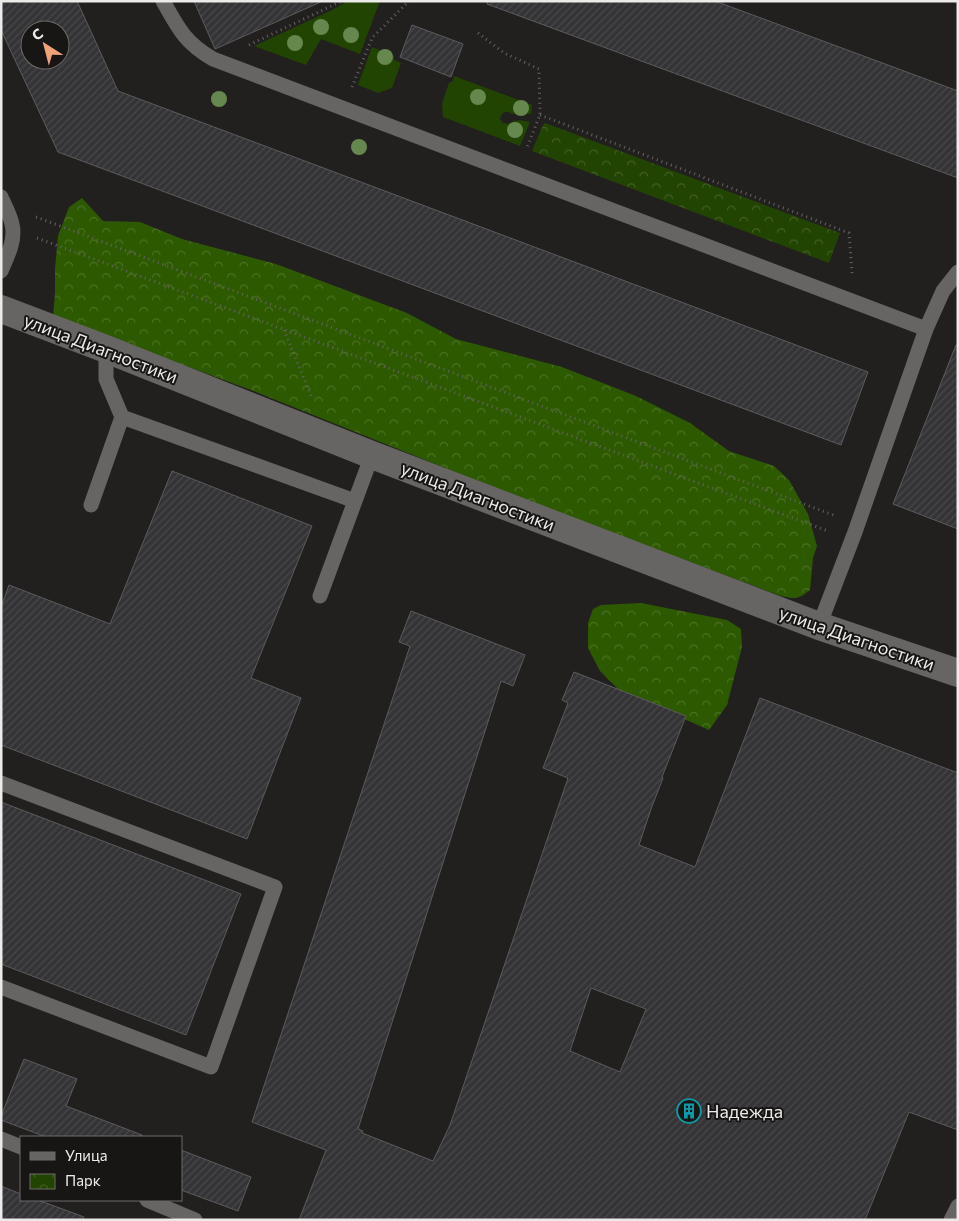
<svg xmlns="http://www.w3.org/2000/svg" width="959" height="1221" viewBox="0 0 959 1221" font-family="Commissioner,sans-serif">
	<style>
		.green { fill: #224402 }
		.forest { fill: url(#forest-crowns) }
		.park { fill: url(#park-crowns) }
		.building { fill: url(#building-hatch); stroke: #5c5b5d; fill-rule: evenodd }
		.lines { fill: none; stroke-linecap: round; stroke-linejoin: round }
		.path { stroke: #646361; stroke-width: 3; stroke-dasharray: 1 4; stroke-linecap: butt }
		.service { stroke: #676563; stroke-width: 15 }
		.minor { stroke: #676563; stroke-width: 28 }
		.tree { fill: #66884e }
		.labels { text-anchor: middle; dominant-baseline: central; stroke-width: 4; stroke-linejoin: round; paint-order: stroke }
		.street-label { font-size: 18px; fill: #ecebea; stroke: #181615 }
		.poi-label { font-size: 18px; fill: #ecebea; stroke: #181615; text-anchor: start }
	</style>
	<defs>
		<pattern id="forest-crowns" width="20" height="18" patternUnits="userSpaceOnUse" patternTransform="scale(1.25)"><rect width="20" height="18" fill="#2d5900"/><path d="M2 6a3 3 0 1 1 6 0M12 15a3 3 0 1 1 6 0" fill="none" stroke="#4c7125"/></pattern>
		<pattern id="park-crowns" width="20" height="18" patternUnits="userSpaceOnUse" patternTransform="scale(1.25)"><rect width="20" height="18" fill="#224402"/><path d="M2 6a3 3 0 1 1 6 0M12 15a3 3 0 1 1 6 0" fill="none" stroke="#425f27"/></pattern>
		<pattern id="building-hatch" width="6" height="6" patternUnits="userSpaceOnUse" patternTransform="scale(1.25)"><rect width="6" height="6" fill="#343335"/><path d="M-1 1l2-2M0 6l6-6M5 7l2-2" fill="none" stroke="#484749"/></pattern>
	</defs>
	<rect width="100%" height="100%" fill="#22201e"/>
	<!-- green -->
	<path class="green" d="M348 1H380L360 54 321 39 306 65 254 46 330 11Z
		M372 47 394 56V60L401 63 392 88 378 93 358 85Z
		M454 76 532 105 531 114 520 113 512 114 509 112H505L502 114 500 119 503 123 508 124C516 119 520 120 530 122L520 146 443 117 442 103 449 83 453 81Z"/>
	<!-- forest -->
	<path class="forest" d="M82 198 103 221 140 222 182 239 276 264 407 313 456 339 562 367 636 396 690 423 729 451 774 466 789 480 808 514 817 546 813 558 810 590C797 600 796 599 781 596L530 502 251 390 53 317 55 293V269L58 236 69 207Z
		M641 603 727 620 741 629 742 647 727 705 709 730 619 690 600 671 588 648V623L593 609 601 605Z"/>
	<!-- park -->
	<path class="park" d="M545 123 840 233 829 263 532 151 543 125Z"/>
	<!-- building -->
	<path class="building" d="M1 1H77L118 91 868 372 841 445 58 152 1 30ZM30 30H60V60H30Z
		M194 1H323L215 49Z
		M488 1H715L958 91V178L487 4Z
		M412 25 463 44 451 77 400 57Z
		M956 345H958V529L893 504Z
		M172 471 312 526 251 678 301 698 247 839 1 745V607L9 585 110 624Z
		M411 611 525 655 513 686 501 681 358 1129 363 1131 362 1133 433 1161 450 1125 568 778 543 768 568 703 562 700 574 672 686 716 662 777 663 778 651 809 639 845 695 867 760 698 958 773V1130L909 1112 865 1220H299L326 1150 252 1122 410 646 399 642ZM591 988 646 1009 620 1072 570 1051Z
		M1 802 241 894 186 1035 1 964Z
		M24 1059 77 1079 66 1106 142 1135V1137H46L1 1120V1116Z
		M181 1150 251 1177 238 1211 181 1190Z
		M1 1186 21 1194V1200H38L84 1217 83 1220H1Z"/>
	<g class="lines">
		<!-- path -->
		<path class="path" d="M478 33 504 53 539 69 540 115 526 150
			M249 45 342 1
			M352 87 372 38 409 1
			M540 115 849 233 852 273
			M36 217 836 516
			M37 238 828 531
			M284 330 312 398"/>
		<!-- service -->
		<path class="service" d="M163 1C178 28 185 43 213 59L926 329
			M1 197C5 206 10 215 12 224 16 240 7 257 1 271
			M122 417 355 501 320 596
			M355 501 372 455
			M91 505 122 417 106 379V349
			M819 626 855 532 926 329 943 291 958 272
			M1 783 275 887 211 1067 1 987
			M1 1139 21 1147
			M147 1200 195 1220
			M951 1220 958 1206"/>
		<!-- minor -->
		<path class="minor" d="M1 309 106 349 372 455 819 626 958 673"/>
	</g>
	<!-- trees -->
	<g class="tree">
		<circle cx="321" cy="27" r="8"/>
		<circle cx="351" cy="35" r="8"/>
		<circle cx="295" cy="43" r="8"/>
		<circle cx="385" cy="57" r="8"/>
		<circle cx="478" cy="97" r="8"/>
		<circle cx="219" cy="99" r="8"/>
		<circle cx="521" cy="108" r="8"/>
		<circle cx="515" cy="130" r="8"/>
		<circle cx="359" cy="147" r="8"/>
	</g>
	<!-- icons -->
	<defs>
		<g id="building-ring" transform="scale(1.25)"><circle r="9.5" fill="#181615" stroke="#0f9aa8" stroke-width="1.5"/><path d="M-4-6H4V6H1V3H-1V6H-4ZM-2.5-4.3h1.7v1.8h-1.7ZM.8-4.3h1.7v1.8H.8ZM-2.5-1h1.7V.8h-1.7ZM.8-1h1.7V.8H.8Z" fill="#0f9aa8"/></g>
	</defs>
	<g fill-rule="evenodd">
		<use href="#building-ring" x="689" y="1111"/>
	</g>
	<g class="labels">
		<!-- street labels -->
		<g class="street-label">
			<text transform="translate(101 348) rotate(21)">улица Диагностики</text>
			<text transform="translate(478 496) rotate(21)">улица Диагностики</text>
			<text transform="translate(857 638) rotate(19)">улица Диагностики</text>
		</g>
		<!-- poi labels -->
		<g class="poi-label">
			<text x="706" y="1111">Надежда</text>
		</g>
	</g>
	<!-- border -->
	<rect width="959" height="1221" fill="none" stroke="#ecebea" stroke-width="5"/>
	<!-- legend -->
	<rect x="20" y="1136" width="162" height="65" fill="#181615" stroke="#6d6b6a"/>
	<rect x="30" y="1152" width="25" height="8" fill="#676563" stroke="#6d6b6a"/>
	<text x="65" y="1161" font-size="15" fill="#ecebea">Улица</text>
	<rect x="30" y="1174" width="25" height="15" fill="url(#park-crowns)" stroke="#6d6b6a"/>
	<text x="65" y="1186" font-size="15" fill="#ecebea">Парк</text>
	<!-- north arrow -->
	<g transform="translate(45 45) rotate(324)"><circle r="24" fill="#181615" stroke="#6d6b6a"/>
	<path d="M0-4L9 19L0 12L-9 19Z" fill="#efa377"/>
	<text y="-8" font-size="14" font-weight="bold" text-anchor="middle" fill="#ecebea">С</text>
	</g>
</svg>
